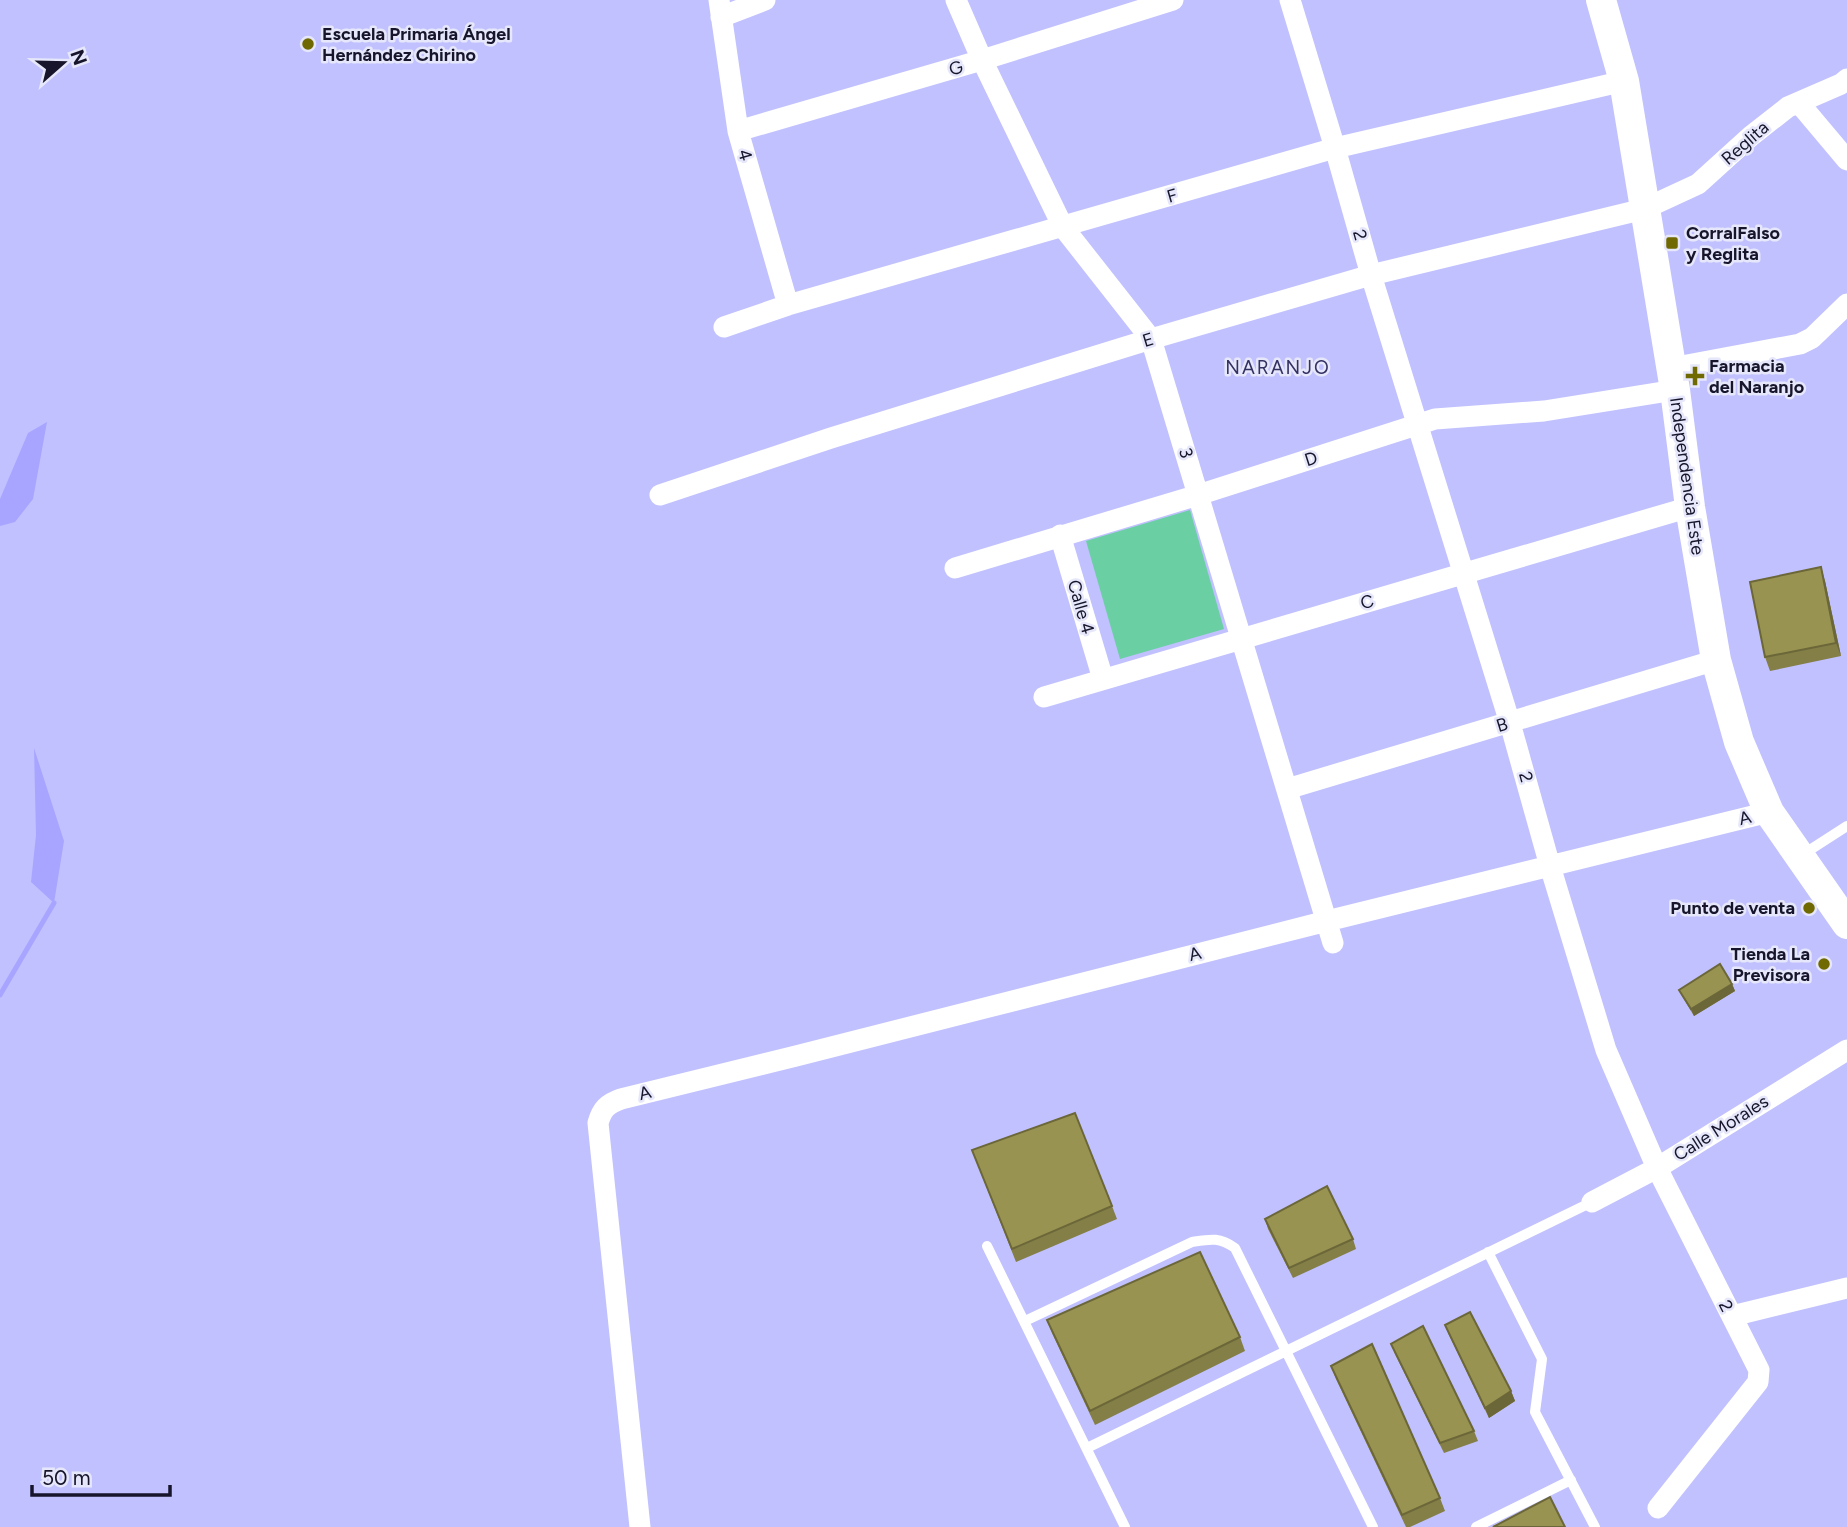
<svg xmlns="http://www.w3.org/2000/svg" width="1847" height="1527" viewBox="0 0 1847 1527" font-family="Figtree,sans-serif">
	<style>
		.green { fill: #6bcfa4 }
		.water { fill: #a7a5ff }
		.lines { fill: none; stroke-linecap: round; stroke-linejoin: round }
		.stream { stroke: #a7a5ff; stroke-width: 5 }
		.service { stroke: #fff; stroke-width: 10 }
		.minor { stroke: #fff; stroke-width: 21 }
		.secondary { stroke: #fff; stroke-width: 30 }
		.wall { fill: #847e47 }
		.shaded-wall { fill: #6b6739 }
		.building { fill: #999352; stroke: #6b6739; stroke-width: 2 }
		.poi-dot { fill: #706800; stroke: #e6e7fa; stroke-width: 2.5 }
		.labels { text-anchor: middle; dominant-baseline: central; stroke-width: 5; stroke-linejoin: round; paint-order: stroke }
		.poi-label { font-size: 18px; font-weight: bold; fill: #16152b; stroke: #e6e7fa; text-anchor: start }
		.street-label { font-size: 18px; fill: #16152b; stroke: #e6e7fa }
		.neighbourhood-label { font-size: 19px; letter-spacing: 2px; fill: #343163; stroke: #e6e7fa }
	</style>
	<rect width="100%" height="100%" fill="#c1c1ff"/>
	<!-- green -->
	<path class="green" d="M1190 510 1224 629 1120 659 1086 541Z"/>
	<!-- water -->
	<path class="water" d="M47 422 33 499 15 522 0 526V499L28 433Z
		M34 748 64 841 54 903 31 882 36 835Z"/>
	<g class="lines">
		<!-- stream -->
		<path class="stream" d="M0 995 54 903"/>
		<!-- service -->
		<path class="service" d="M1802 855 1847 826
			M987 1246 1125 1527
			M1488 1252 1542 1359 1535 1412 1595 1527
			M1025 1321 1192 1242C1211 1239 1219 1237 1235 1248L1373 1527
			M1087 1448 1592 1202
			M1476 1527 1571 1480"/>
		<!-- minor -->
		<path class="minor" d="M719 0 738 131 788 305
			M956 0 982 60 1063 227 1151 339 1333 943
			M1290 0 1335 148 1371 275 1510 723 1550 866 1606 1050 1657 1168 1759 1370 1758 1382 1658 1508
			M721 17 765 0
			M1799 103 1847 160
			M738 131 982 60 1173 0
			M724 327 788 305 1335 148 1624 81
			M1671 368 1800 344 1812 338 1847 304
			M660 495 831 438 1151 339 1371 275 1644 209 1698 184 1751 136 1788 107 1841 84 1847 79
			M1060 535 1103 679
			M955 568 1198 495 1435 419 1544 411 1675 390
			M1044 697 1690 507
			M1287 789 1716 660
			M1592 1202 1657 1168 1847 1050
			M1732 1316 1847 1288
			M640 1527 598 1123C602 1109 607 1104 621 1099L796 1056 1327 921 1769 812"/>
		<!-- secondary -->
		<path class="secondary" d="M1601 0 1624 81 1675 390 1690 507 1716 660 1739 742 1769 812 1847 924"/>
	</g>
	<!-- wall -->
	<path class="wall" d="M1825 581 1841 656 1770 671 1765 657Z
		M1732 984 1735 991 1694 1016 1682 996 1679 990Z
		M977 1163 1112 1206 1117 1219 1016 1262Z
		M1265 1219 1353 1239 1356 1249 1293 1278 1268 1229Z
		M1047 1320 1240 1337 1245 1351 1095 1425 1052 1333Z
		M1445 1325 1511 1391 1515 1401 1489 1418 1449 1335Z
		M1391 1344 1474 1431 1478 1441 1444 1453 1395 1354Z
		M1331 1366 1440 1498 1445 1511 1410 1527H1406L1336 1379Z"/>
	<!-- shaded-wall -->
	<path class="shaded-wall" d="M1821 567 1825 581 1841 656 1836 643Z
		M1732 984 1735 991 1694 1016 1691 1009Z
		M1511 1391 1515 1401 1489 1418 1485 1408Z"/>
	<!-- building -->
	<path class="building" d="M1821 567 1836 643 1765 657 1750 582Z
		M1720 964 1732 984 1691 1009 1679 990Z
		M1075 1113 1112 1206 1012 1249 972 1150Z
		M1327 1186 1353 1239 1289 1268 1265 1219Z
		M1200 1252 1240 1337 1090 1411 1047 1320Z
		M1470 1312 1511 1391 1485 1408 1445 1325Z
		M1423 1326 1474 1431 1440 1443 1391 1344Z
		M1372 1344 1440 1498 1402 1515 1331 1366Z
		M1550 1497 1565 1527H1493Z"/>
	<!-- markers -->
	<g class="poi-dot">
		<circle cx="308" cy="44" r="7"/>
		<rect x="1665" y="236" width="14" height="14" rx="3.5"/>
		<path d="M1691.5 365.5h7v7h7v7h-7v7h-7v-7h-7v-7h7z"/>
		<circle cx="1809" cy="908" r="7"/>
		<circle cx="1824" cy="964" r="7"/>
	</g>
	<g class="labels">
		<!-- poi labels -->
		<g class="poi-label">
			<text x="322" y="34">Escuela Primaria Ángel<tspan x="322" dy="21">Hernández Chirino</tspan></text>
			<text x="1686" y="233">CorralFalso<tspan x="1686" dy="21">y Reglita</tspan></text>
			<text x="1709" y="366">Farmacia<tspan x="1709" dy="21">del Naranjo</tspan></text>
			<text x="1795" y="908" text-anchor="end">Punto de venta</text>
			<text x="1810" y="954" text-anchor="end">Tienda La<tspan x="1810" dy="21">Previsora</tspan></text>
		</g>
		<!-- street labels -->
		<g class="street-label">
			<text transform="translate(956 68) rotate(-16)">G</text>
			<text transform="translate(1745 143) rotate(-41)">Reglita</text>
			<text transform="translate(745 155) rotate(74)">4</text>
			<text transform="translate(1172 196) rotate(-16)">F</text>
			<text transform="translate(1360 235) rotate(74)">2</text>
			<text transform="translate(1148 340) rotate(-17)">E</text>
			<text transform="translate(1186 453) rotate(73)">3</text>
			<text transform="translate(1311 459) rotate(-18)">D</text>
			<text transform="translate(1687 476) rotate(82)">Independencia Este</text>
			<text transform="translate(1367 602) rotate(-16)">C</text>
			<text transform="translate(1081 607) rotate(74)">Calle 4</text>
			<text transform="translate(1502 725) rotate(-17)">B</text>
			<text transform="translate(1526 777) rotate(74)">2</text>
			<text transform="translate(1745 818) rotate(-14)">A</text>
			<text transform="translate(1195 954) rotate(-14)">A</text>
			<text transform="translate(645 1093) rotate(-14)">A</text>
			<text transform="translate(1721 1128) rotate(-32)">Calle Morales</text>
			<text transform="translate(1726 1306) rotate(63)">2</text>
		</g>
		<!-- neighbourhood labels -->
		<g class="neighbourhood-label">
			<text x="1278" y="367">NARANJO</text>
		</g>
	</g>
	<!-- north arrow -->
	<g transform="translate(63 63) rotate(70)" stroke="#e6e7fa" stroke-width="5" paint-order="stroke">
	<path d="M0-5L12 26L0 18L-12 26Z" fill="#16152b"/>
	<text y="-10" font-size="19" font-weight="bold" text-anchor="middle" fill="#16152b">N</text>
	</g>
	<!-- scale -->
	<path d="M32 1485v10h138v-10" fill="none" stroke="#16152b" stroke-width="3.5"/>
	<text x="42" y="1485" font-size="21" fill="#16152b" stroke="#e6e7fa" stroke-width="5" paint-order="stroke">50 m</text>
</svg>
